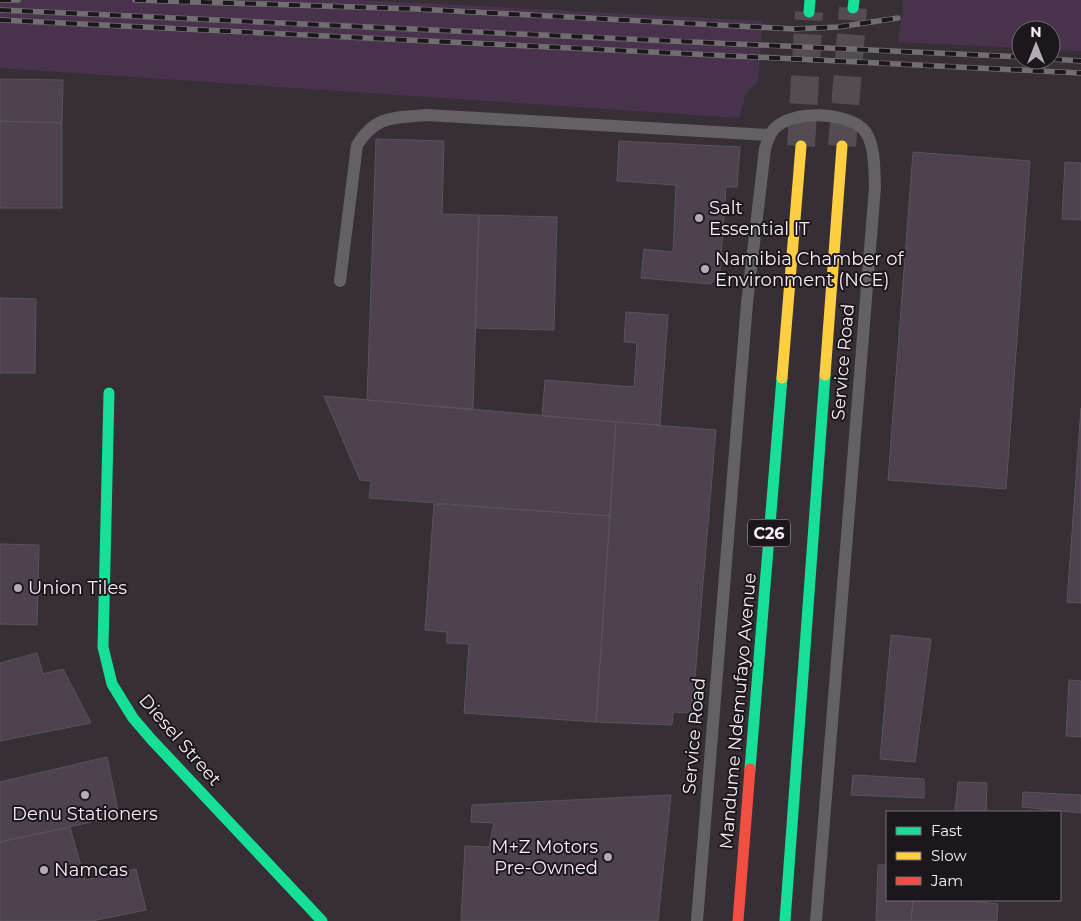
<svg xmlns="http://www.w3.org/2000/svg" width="1081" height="921" viewBox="0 0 1081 921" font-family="Montserrat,sans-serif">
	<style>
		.green { fill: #49334c }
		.building { fill: #4d424e; stroke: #595459 }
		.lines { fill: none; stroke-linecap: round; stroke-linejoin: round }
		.primary-tunnel { stroke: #534c53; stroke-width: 28; stroke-dasharray: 28 14; stroke-linecap: butt }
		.lane { stroke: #655f66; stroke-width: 12 }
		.fast { stroke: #16e098; stroke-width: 11 }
		.slow { stroke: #ffcf43; stroke-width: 11 }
		.jam { stroke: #f24e42; stroke-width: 11 }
		.rail-casing { stroke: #726d72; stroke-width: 5.5 }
		.rail { stroke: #1c161d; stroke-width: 4; stroke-dasharray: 11; stroke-linecap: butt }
		.poi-dot { fill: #b3acb4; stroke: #1c161d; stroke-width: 2 }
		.labels { text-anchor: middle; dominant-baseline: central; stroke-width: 4; stroke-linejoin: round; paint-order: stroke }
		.shield { fill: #1c161d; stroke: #b5adb6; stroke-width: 1 }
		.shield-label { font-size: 16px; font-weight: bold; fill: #f7eef8 }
		.poi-label { font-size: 18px; fill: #f7eef8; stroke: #1c161d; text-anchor: start }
		.street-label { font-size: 18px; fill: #f7eef8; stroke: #1c161d }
	</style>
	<rect width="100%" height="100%" fill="#363036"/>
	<!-- green -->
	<path class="green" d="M0 0H359L763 21 758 82 746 93 739 118 0 68Z
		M902 0H1081V51L1051 50V30H1021V48L898 42 903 9Z"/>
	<!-- building -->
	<path class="building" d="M0 79 63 80 62 123 0 121Z
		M0 121 62 123V208H0Z
		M376 139 444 141 442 214 479 215 473 410 367 400Z
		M619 141 740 147 737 187H726L720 271 711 284 641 278 644 249 673 252 676 185 617 181Z
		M913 152 1030 161 1006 489 888 480Z
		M1065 162 1081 163V220L1062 219Z
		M479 215 557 217 554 330 475 328Z
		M0 298 36 299 35 373H0Z
		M626 312 668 315 660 425 542 416 545 380 634 387 637 343 624 342Z
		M324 396 616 422 610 516 369 498 371 481 360 480Z
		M1081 408V603L1067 602Z
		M616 422 716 430 692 713 673 712 672 725 596 722Z
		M434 504 610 516 596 722 464 713 469 644 447 643V632L425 630Z
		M0 544 39 545 37 625 0 624Z
		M891 635 931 639 915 762 880 759Z
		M37 653 43 674 63 669 91 723 0 741V663Z
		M1069 680 1081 681V737L1066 736Z
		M107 757 119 816 0 842V782Z
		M853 775 924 779V798L851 795Z
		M958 782 987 783 986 812H955Z
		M1023 792 1081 795V813L1022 807Z
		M671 795 658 921H461L465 846 489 847 494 823 471 822 472 805Z
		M70 827 85 880 136 869 146 910 92 921H0V842Z
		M878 865H887V900H913L911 921H876Z
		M913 900H980V902L998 904 997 921H911Z"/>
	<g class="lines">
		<!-- primary-tunnel -->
		<path class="primary-tunnel" d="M801 146 809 12
			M842 146 853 8"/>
		<!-- lane -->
		<path class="lane" d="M340 281 357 145C376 115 393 118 426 115L770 135
			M697 921 747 303 765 149C767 142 769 134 775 128 793 110 843 112 862 128 876 141 874 170 875 187L816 921"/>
		<!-- fast -->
		<path class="fast" d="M853 8 854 0
			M809 12 810 0
			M109 393 103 647 112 684 133 718 151 739 322 921
			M750 769 782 378
			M785 921 825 375"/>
		<!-- slow -->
		<path class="slow" d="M825 375 842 146
			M782 378 801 146"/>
		<!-- jam -->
		<path class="jam" d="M738 921 750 769"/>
		<!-- rail casing -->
		<g class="rail-casing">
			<path id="rail" d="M0 0H18
				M135 0 416 9 794 29 838 27 898 18
				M0 10 1021 57
				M0 20 1081 73
				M1051 59 1081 61"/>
		</g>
		<!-- rail -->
		<use href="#rail" class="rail"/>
	</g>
	<!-- markers -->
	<g class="poi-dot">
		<circle cx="699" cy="218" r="5"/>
		<circle cx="705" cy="269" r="5"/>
		<circle cx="18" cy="588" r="5"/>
		<circle cx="85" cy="795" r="5"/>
		<circle cx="608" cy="857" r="5"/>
		<circle cx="44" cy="870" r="5"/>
	</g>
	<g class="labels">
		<!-- shield labels -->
		<rect class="shield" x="748" y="519.5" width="42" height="27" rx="4"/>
		<g class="shield-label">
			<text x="769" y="533">C26</text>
		</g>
		<!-- poi labels -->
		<g class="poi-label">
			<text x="709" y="208">Salt<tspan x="709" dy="21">Essential IT</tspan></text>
			<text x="715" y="259">Namibia Chamber of<tspan x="715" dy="21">Environment (NCE)</tspan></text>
			<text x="28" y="588">Union Tiles</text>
			<text x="85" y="814" text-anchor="middle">Denu Stationers</text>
			<text x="598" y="847" text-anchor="end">M+Z Motors<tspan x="598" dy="21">Pre-Owned</tspan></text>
			<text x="54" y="870">Namcas</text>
		</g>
		<!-- street labels -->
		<g class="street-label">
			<text transform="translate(843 362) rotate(-85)">Service Road</text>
			<text transform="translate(738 711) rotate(-85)">Mandume Ndemufayo Avenue</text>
			<text transform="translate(694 736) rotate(-85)">Service Road</text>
			<text transform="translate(180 740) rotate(49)">Diesel Street</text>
		</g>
	</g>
	<!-- legend -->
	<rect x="886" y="811" width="175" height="90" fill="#1c161d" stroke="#746c75"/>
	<rect x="896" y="827" width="25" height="8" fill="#16e098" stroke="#746c75"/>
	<text x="931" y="836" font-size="15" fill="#f7eef8">Fast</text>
	<rect x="896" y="852" width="25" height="8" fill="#ffcf43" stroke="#746c75"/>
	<text x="931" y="861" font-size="15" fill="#f7eef8">Slow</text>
	<rect x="896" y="877" width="25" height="8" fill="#f24e42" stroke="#746c75"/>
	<text x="931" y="886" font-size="15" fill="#f7eef8">Jam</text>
	<!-- north arrow -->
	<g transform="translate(1036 45)"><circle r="24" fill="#1c161d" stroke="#746c75"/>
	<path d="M0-4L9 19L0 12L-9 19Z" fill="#b3acb4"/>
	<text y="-8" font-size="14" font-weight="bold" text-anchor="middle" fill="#f7eef8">N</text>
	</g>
</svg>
